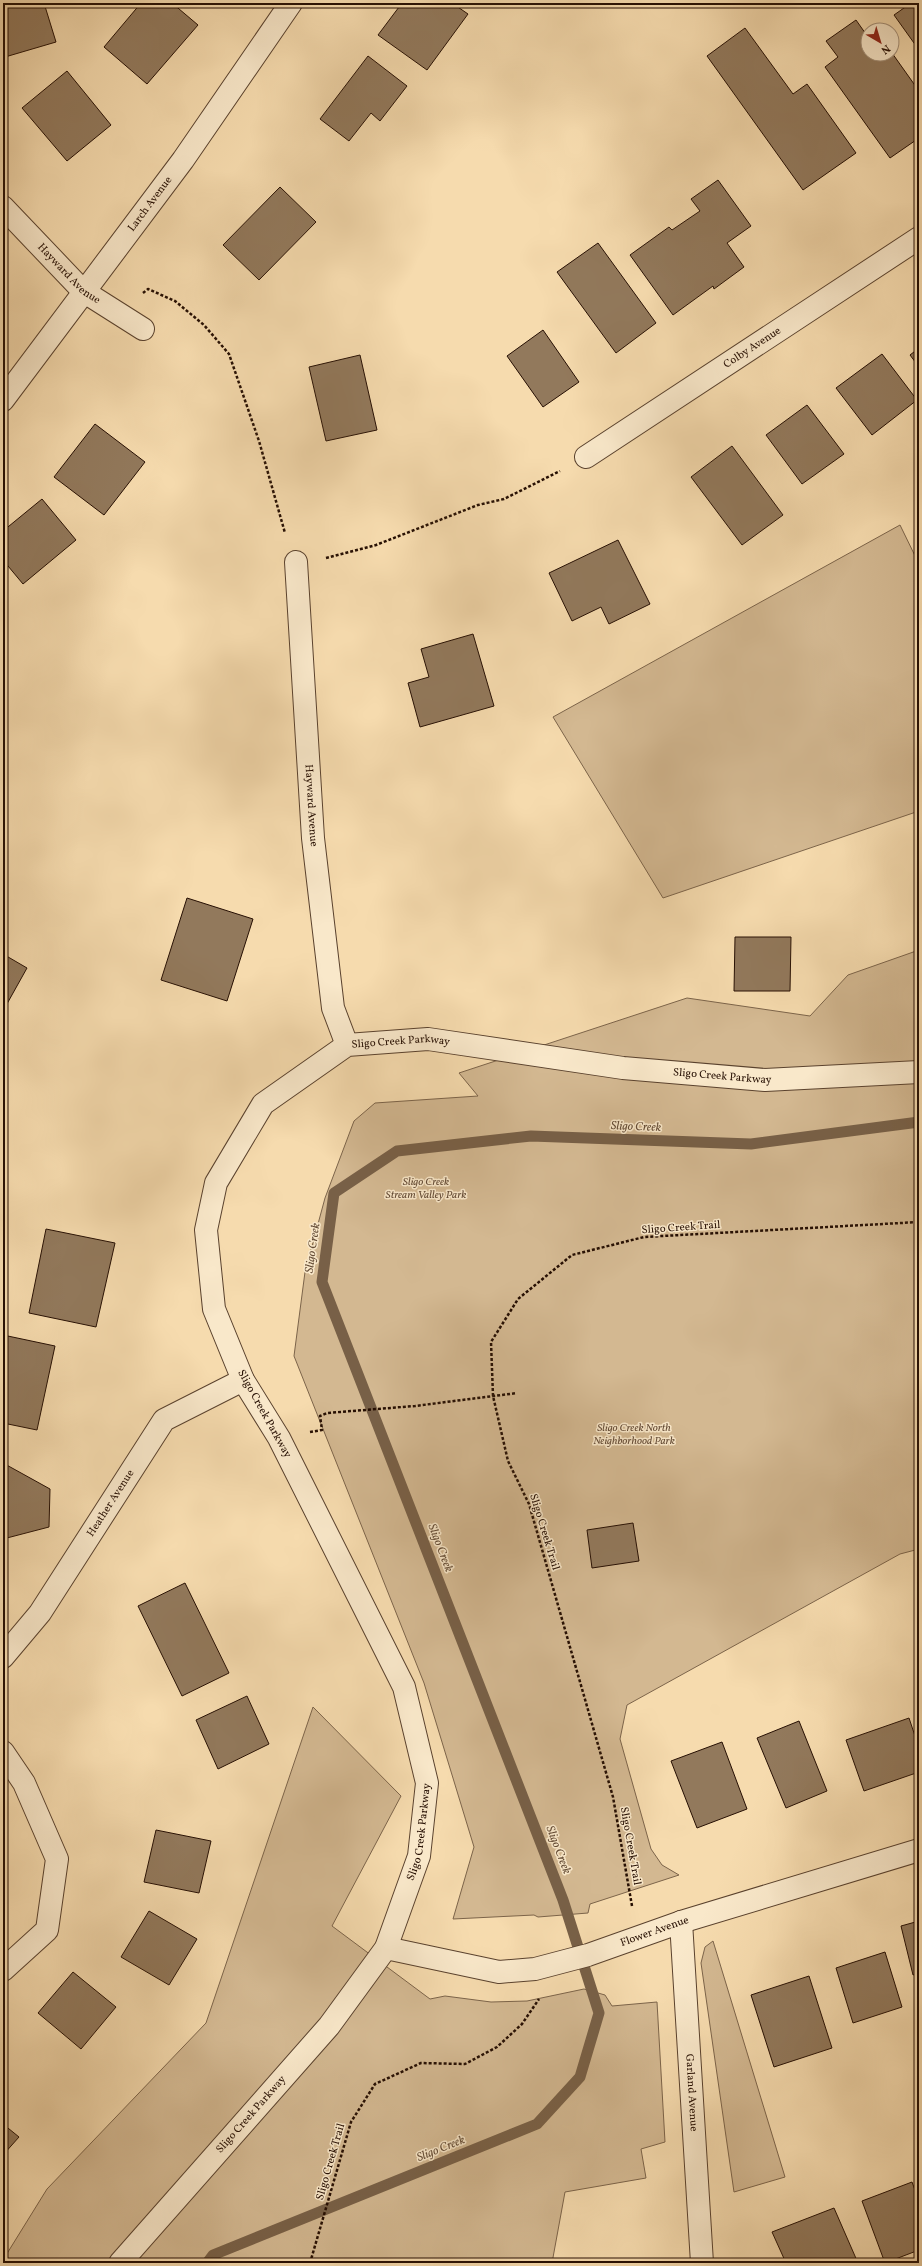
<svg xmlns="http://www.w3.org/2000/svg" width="922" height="2266" viewBox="0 0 922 2266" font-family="Vollkorn,serif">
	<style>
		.green { fill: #d3b891; stroke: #7c644a }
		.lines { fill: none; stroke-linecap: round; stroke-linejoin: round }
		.stream { stroke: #786047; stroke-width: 11 }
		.building { fill: #92795c; stroke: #260f03 }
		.minor-casing { stroke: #5a422e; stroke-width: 24 }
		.path { stroke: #260f03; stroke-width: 2.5; stroke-dasharray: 3 2; stroke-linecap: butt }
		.minor { stroke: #f9e8ca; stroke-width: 22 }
		.labels { text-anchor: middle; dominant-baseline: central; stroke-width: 3; stroke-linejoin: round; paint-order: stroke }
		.street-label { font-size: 11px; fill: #260f03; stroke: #f9e8ca }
		.park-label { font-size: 11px; font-style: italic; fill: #634a35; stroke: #f9e8ca }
		.water-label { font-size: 12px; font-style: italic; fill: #644c36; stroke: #f9e8ca }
	</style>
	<rect width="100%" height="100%" fill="#f6dbae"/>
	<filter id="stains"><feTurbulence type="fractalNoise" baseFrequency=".005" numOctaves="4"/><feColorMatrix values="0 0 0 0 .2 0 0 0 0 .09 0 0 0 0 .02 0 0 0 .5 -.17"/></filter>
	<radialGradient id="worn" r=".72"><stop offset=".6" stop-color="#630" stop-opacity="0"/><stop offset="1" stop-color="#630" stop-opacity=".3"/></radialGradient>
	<!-- green -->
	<path class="green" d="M900 525 919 564V811L663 898 553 717Z
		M919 950V1549L900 1554 627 1705 620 1739 651 1849 662 1865 679 1875 590 1904 588 1913 538 1917 534 1915 453 1919 474 1847 424 1683 294 1356 305 1272 325 1198 354 1121 375 1103 478 1096 459 1073 687 998 810 1016 848 975Z
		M313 1707 401 1796 332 1926 430 1999 445 1996 491 2002 527 2001 584 1989 605 1995 612 2006 657 2002 665 2142 641 2149 646 2178 565 2192 552 2263H3V2260L47 2189 206 2023Z
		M713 1941 785 2177 734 2192 701 1963 705 1947Z"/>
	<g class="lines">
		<!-- stream -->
		<path class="stream" d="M207 2263 213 2255 537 2124 580 2077 599 2013 563 1900 322 1282 334 1193 397 1151 531 1136 751 1144 919 1122"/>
	</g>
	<!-- building -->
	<path class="building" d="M3 3H44L56 42 5 57 3 49Z
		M141 3H172L198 25 147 84 104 47Z
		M402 3H452L468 14 427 70 378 35Z
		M911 3H919V50L894 15Z
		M856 20 868 37V54L892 53 919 91V138L890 158 825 67 838 57 826 41Z
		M745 28 793 94 807 84 856 153 803 190 707 56Z
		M368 56 407 86 380 121 371 113 349 141 320 119Z
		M67 71 111 125 67 161 22 108Z
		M718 180 751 226 727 243 744 267 714 289 713 286 673 315 630 255 669 227 672 230 700 211 691 199Z
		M280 187 316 222 259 280 223 245Z
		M598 243 656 323 616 353 557 272Z
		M543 330 579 382 543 407 507 356Z
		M919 348V367L910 355Z
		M882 354 917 400 872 435 836 388Z
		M360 355 377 430 326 441 309 367Z
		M807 405 844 454 802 484 766 435Z
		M95 424 145 462 104 515 54 477Z
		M732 446 783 515 742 545 691 477Z
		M42 499 76 540 23 584 3 560V531Z
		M618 540 650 604 609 624 601 607 572 621 549 573Z
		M473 634 494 706 420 727 408 683 429 677 421 649Z
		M187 898 253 919 227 1001 161 980Z
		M735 937H791L790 991H734Z
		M3 954 27 968 3 1011Z
		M46 1229 115 1243 96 1327 29 1313Z
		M3 1335 55 1346 37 1430 3 1423Z
		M3 1463 50 1489 49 1527 3 1539Z
		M633 1523 639 1561 592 1568 587 1530Z
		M185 1583 229 1673 182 1696 138 1606Z
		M247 1696 269 1744 218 1769 196 1720Z
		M909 1718 919 1748V1772L864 1791 846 1740Z
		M799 1721 827 1791 786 1808 757 1738Z
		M722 1742 747 1809 697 1828 671 1761Z
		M156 1830 211 1841 199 1893 144 1882Z
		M149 1911 197 1939 169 1985 121 1957Z
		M919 1921V1973L913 1975 901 1926Z
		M885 1952 902 2007 853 2023 836 1968Z
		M73 1972 116 2007 81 2049 38 2013Z
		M809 1976 832 2048 774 2067 751 1995Z
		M3 2124 19 2137 3 2155Z
		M912 2182 919 2201V2250L885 2263 862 2201Z
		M834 2208 858 2263H786L772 2232Z"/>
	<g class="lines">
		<!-- minor casing -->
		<g class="minor-casing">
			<g id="minor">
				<path id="s1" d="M3 207 83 291 143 329"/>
				<path id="s2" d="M3 400 183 160 291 3"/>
				<path id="s3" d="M586 457 919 238"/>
				<path id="s4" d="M296 562 313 838 333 1008 347 1045"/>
				<path id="s5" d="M3 1657 40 1613 164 1420 243 1380"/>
				<path d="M3 1752 24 1783 57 1859 47 1930 3 1970"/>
				<path id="s6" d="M681 1922 702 2263"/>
				<path id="s7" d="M386 1948 499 1972 535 1969 588 1955 681 1922 919 1850"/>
				<path id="s8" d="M120 2263 329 2026 386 1948 419 1856 427 1783 404 1687 279 1438 243 1380 214 1309 206 1230 216 1183 263 1104 347 1045 428 1039 623 1068 765 1080 919 1072"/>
			</g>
		</g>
		<!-- path -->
		<path class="path" d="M143 293 148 289 175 301 204 325 229 354 259 441 285 533
			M326 558 376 545 478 505 504 499 560 471
			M310 1432 322 1430 320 1416 327 1413 415 1406 517 1393
			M632 1906 613 1797 529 1504 508 1461 493 1396 491 1342 518 1299 572 1255 644 1237 919 1222
			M310 2263 351 2122 375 2084 421 2063 465 2064 497 2047 522 2024 539 1999"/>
		<!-- minor -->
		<use href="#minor" class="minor"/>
	</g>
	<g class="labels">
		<!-- street labels -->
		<g class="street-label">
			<text stroke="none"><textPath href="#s2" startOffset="245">Larch Avenue</textPath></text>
			<text stroke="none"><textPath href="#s1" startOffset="94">Hayward Avenue</textPath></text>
			<text stroke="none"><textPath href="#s3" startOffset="199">Colby Avenue</textPath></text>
			<text stroke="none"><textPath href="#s4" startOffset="244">Hayward Avenue</textPath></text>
			<text stroke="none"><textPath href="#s8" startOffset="1482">Sligo Creek Parkway</textPath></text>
			<text stroke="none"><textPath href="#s8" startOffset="1806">Sligo Creek Parkway</textPath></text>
			<text transform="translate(681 1228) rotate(-4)">Sligo Creek Trail</text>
			<text transform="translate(264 1414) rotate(61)">Sligo Creek Parkway</text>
			<text stroke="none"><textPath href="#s5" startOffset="188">Heather Avenue</textPath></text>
			<text transform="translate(544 1532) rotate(73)">Sligo Creek Trail</text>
			<text stroke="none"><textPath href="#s8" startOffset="534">Sligo Creek Parkway</textPath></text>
			<text transform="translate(630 1846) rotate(80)">Sligo Creek Trail</text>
			<text stroke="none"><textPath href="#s7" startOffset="277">Flower Avenue</textPath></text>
			<text stroke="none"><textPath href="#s6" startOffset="171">Garland Avenue</textPath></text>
			<text stroke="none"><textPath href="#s8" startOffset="198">Sligo Creek Parkway</textPath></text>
			<text transform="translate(331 2162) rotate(-74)">Sligo Creek Trail</text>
		</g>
		<!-- park labels -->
		<g class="park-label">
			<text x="426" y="1182">Sligo Creek<tspan x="426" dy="13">Stream Valley Park</tspan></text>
			<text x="634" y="1428">Sligo Creek North<tspan x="634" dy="13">Neighborhood Park</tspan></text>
		</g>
		<!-- water labels -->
		<g class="water-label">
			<text transform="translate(636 1127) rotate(2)">Sligo Creek</text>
			<text transform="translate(313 1248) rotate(-82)">Sligo Creek</text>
			<text transform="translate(440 1548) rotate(69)">Sligo Creek</text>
			<text transform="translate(558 1850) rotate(69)">Sligo Creek</text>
			<text transform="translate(441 2149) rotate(-22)">Sligo Creek</text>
		</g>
	</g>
	<!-- margin -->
	<rect width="922" height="2266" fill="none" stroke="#f6dbae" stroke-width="16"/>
	<rect x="4" y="4" width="914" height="2258" fill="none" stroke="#260f03" stroke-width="2"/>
	<rect x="8" y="8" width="906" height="2250" fill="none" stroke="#260f03"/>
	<!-- north arrow -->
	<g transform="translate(880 42) rotate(142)"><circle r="19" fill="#f9e8ca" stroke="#a5917a"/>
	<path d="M0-3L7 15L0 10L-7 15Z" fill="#8f2418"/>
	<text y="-6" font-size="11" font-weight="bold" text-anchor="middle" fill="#260f03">N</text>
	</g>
	<rect width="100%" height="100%" filter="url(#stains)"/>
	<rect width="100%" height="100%" fill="url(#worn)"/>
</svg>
